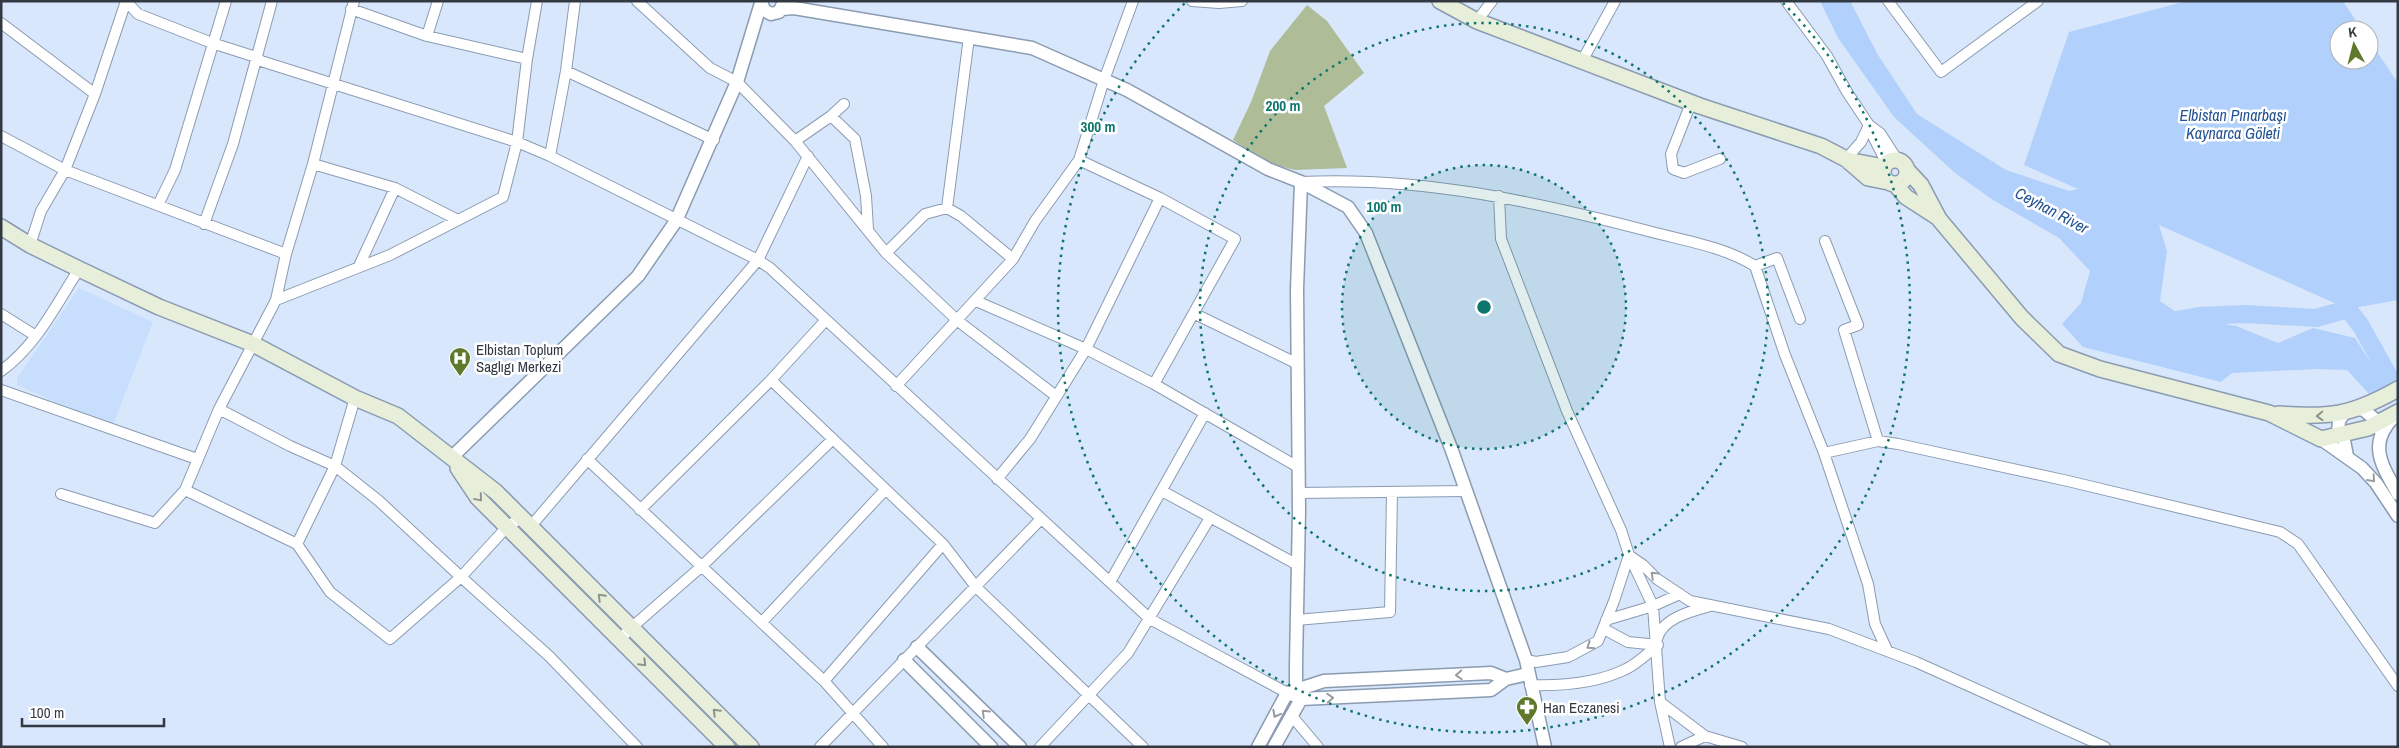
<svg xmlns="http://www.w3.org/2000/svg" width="2399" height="748" viewBox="0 0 2399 748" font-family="'Archivo Narrow',sans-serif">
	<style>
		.built { fill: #c7defd }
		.green { fill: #aebc98 }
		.water { fill: #b1d0fb }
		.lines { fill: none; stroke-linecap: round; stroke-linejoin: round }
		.river { stroke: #b1d0fb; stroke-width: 18 }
		.minor-casing { stroke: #8a9bb2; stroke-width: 12 }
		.tertiary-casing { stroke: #8a9bb2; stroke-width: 15 }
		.secondary-casing { stroke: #8a9bb2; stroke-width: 18 }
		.minor { stroke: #fff; stroke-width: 10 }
		.tertiary { stroke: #fff; stroke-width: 12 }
		.secondary { stroke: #e7eeda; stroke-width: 15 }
		.oneway { stroke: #8c948e }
		.oneway2 { stroke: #989ca1 }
		.ring { fill: none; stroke: #0f766e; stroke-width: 2.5; stroke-dasharray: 2.5 5 }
		.labels { text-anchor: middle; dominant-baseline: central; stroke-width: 5; stroke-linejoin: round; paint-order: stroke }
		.poi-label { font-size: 15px; fill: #323943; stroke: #fff; text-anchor: start }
		.water-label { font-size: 16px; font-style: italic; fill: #235291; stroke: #fff }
		.centre { fill: #0f766e; stroke: #fff; stroke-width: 2.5 }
		.ring-label { font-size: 15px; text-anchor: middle; font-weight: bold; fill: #0f766e; stroke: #fff; stroke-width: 5; stroke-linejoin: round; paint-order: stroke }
	</style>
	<rect width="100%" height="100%" fill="#d9e7fc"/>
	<!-- built -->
	<path class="built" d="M79 288 153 322 112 427 17 385V378Z"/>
	<!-- green -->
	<path class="green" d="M1307 5 1327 21 1364 73 1324 106 1347 168 1295 170 1268 163 1233 140 1251 102 1270 51Z"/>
	<!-- water -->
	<path class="water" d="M1820 1H1850L1878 55 1917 114 2006 170 2069 191 2078 189 2024 165 2069 32 2187 1H2343L2362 30H2339V60H2369V40L2398 83V300L2348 309 2159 225 2167 251 2160 301 2183 317 2236 326 2278 343 2313 328 2355 338 2386 386 2371 396 2347 370 2316 369 2232 373 2221 382 2083 347 2062 324 2081 303 2090 271 2059 238 1993 200 1955 173 1894 117 1838 38Z"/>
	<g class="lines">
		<!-- river -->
		<path class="river" d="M2164 322 2199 316 2246 314 2316 318 2348 309 2361 326 2391 380"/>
		<!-- minor casing -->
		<g class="minor-casing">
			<path id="minor" d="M126 1 138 14 212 43 256 57 261 61 517 142 550 156 758 260 770 268 1150 619 1293 696
				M637 1 710 68 737 82 795 141 886 253 958 321 1056 396
				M1192 1 1219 3 1242 1
				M1786 1 1827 56 1847 92 1869 125 1861 142 1846 159
				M1888 1 1941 72 2038 1
				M351 9 427 36 527 59
				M1477 21 1492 1
				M1 23 95 94
				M427 36 438 1
				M1582 61 1615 1
				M566 71 714 140
				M1691 103 1671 154 1673 169 1684 173 1720 159
				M831 116 855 139 866 196 868 229
				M1869 125 1880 133 1898 161
				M1869 125C1872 139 1882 150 1886 164
				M1 136 65 170 286 254
				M795 141 831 116 844 104
				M550 156 566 71 575 1
				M1079 160 1160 198 1235 239 1154 384
				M313 164 395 188 458 220
				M1301 182C1420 176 1538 202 1652 232 1687 241 1724 247 1755 266L1785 355 1824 453 1868 584 1875 624 1887 650
				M1499 196 1501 239 1567 411 1621 530 1629 555 1653 606 1660 702 1705 736 1742 747
				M159 203 175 170 226 1
				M947 208 969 37
				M204 224 233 144 272 1
				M1825 241 1858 325 1844 330 1878 441
				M30 245 41 211 65 170 95 94 126 1
				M886 253 925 214 947 208 961 216 1013 259
				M359 266 395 188
				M1755 266 1777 258 1800 319
				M276 300 390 255 503 197 517 142 527 59 537 1
				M976 301 1086 349 1154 384 1298 467
				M1 314 36 336
				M1195 314 1298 364
				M1 371C36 346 56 305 79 269
				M771 380 943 544 976 587 1143 747
				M896 386 1013 259 1035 221 1079 160 1104 80 1133 1
				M1 390 197 459
				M219 409 290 446 335 466 379 501 461 577 549 656 637 747
				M1824 453 1878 441 1898 444 2068 481 2280 532 2298 544 2398 686
				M587 459 824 681 883 747
				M997 479 1030 439 1086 349 1160 198
				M185 490 297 544 330 592 390 639 461 577 507 527 522 517
				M1162 491 1296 564
				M1299 493 1466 491
				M61 494 155 523 185 490 219 409 276 300 286 254 313 164 354 1
				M640 510 771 380 825 321
				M531 526 758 260 808 156
				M297 544 335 466 355 398
				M1630 556 1643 565 1657 579 1690 601 1829 629 1916 662 2105 747
				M1110 582 1205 413
				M1296 620 1390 612 1392 492
				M1606 620 1653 606 1680 594
				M762 622 885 490
				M1604 629 1628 642 1658 645
				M1657 639C1662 618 1692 611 1710 606
				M619 640 631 628 702 566 833 439
				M1526 660 1536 662 1568 657 1598 641 1614 601 1629 555
				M824 681 943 544
				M1530 685C1561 686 1598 683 1626 669 1637 664 1648 653 1658 645
				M1660 702 1670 747
				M1291 715 1318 747
				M820 747 1041 519
				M1040 747 1128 653 1210 518
				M1681 747 1705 736"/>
		</g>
		<!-- tertiary casing -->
		<g class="tertiary-casing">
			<path id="tertiary" d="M761 1 764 10 771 14 779 12 784 2
				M782 9 794 8 1032 48 1127 90 1268 169 1301 182 1348 207 1366 233 1451 448 1526 660 1545 747
				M2358 409 2364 410 2379 423 2380 430
				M2344 413 2339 421 2338 432 2343 435 2347 456
				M2397 414C2366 442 2381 464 2398 494
				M2321 439 2362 468 2376 483 2398 516
				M451 458 638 276 676 221 737 82 761 3
				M917 647 1020 747
				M904 660 991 747
				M1301 699 1296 690V664L1299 511 1297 289 1301 182
				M1258 747 1287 693 1324 681 1491 673 1506 679
				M1274 747 1301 699 1491 690 1506 679 1528 674"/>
		</g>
		<!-- secondary casing -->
		<g class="secondary-casing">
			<path id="secondary" d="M1440 1 1477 21 1700 106 1821 146 1846 159 1868 178 1888 182
				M1847 160 1884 167
				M1883 172a12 12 0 1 1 24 0a12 12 0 1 1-24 0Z
				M1907 170 1921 185 1939 219 2022 318 2059 354 2100 369 2269 413 2321 439 2368 428 2398 412
				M1895 184 1906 197 1937 217
				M1 227 30 245 79 269 159 307 253 344 355 398 398 416 496 492 751 747
				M2278 414C2330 418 2352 415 2398 389
				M458 468 478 498 727 747"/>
		</g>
		<!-- minor -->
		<use href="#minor" class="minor"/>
		<!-- tertiary -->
		<use href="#tertiary" class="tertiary"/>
		<!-- secondary -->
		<use href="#secondary" class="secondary"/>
	</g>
	<!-- one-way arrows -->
	<defs><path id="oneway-chevron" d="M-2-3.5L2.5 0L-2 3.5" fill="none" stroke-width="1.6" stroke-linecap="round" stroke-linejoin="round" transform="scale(1.25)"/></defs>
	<g class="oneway">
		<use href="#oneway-chevron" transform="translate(2320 416) rotate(178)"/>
		<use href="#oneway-chevron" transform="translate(479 498) rotate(50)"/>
		<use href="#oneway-chevron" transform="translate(601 597) rotate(-135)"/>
		<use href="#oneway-chevron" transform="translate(643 663) rotate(45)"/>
		<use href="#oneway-chevron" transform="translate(716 712) rotate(-135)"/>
	</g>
	<g class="oneway2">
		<use href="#oneway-chevron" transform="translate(2372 479) rotate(48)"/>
		<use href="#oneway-chevron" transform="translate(1654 575) rotate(-136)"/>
		<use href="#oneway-chevron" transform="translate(1590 646) rotate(146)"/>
		<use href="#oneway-chevron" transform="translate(1459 675) rotate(177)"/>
		<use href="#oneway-chevron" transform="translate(1330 698) rotate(-3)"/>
		<use href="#oneway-chevron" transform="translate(985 713) rotate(-136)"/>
		<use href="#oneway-chevron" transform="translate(1276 714) rotate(118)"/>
	</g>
	<!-- distance rings -->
	<circle cx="1484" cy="307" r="142" fill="#0f766e" fill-opacity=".12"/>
	<g class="ring">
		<circle cx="1484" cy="307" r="142"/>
		<circle cx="1484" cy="307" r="284"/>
		<path d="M1783 3A426 426 0 1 1 1185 3"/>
	</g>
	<!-- icons -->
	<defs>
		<g id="hospital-pin" transform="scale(1.125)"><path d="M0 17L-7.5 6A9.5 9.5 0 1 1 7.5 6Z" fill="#5f782b" stroke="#fff"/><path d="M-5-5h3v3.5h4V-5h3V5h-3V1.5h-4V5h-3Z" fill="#fff"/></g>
		<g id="pharmacy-pin" transform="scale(1.125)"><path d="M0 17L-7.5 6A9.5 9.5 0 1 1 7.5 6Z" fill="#5f782b" stroke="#fff"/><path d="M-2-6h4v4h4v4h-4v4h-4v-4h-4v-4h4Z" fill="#fff"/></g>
	</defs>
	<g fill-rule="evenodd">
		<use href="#hospital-pin" x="460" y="358"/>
		<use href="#pharmacy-pin" x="1527" y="707"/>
	</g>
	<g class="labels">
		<!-- poi labels -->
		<g class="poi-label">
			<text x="476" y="349">Elbistan Toplum<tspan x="476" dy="17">Saglıgı Merkezi</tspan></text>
			<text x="1543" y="707">Han Eczanesi</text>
		</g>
		<!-- water labels -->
		<g class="water-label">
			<text x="2233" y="115">Elbistan Pınarbaşı<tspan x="2233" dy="18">Kaynarca Göleti</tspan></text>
			<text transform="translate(2052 210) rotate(28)">Ceyhan River</text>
		</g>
	</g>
	<circle cx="1484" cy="307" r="8" class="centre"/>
	<g class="ring-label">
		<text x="1283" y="111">200 m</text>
		<text x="1098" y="132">300 m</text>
		<text x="1384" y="212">100 m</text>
	</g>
	<!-- border -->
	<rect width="2399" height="748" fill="none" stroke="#323943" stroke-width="5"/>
	<!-- north arrow -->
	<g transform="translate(2354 45) rotate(353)"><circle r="24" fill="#ffffff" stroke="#adb0b4"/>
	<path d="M0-4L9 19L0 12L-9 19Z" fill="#5f782b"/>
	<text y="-8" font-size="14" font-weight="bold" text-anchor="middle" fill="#323943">K</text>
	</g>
	<!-- scale -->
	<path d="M22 718v8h142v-8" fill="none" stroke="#323943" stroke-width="2.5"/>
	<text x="30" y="718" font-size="15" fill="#323943" stroke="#ffffff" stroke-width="4" paint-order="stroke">100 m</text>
</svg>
